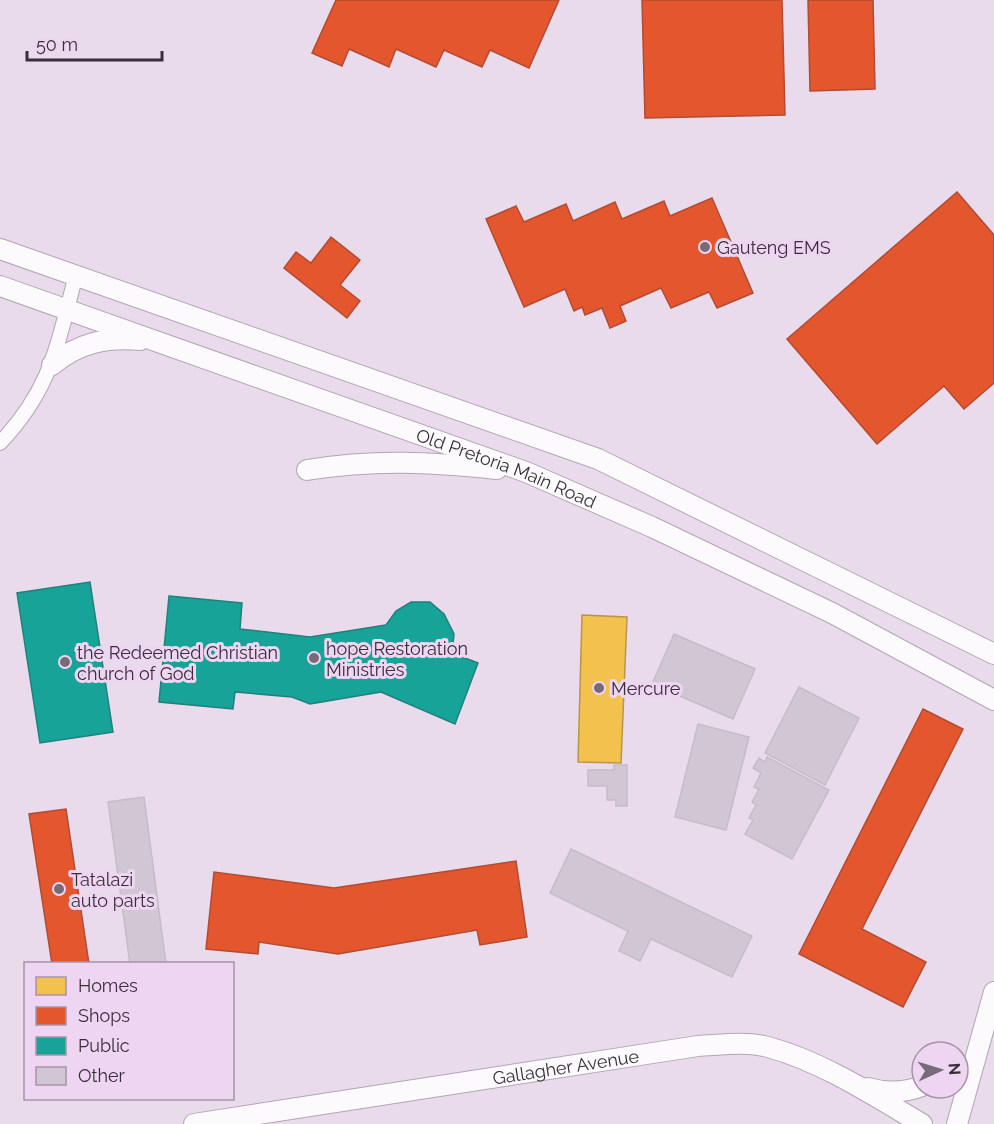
<svg xmlns="http://www.w3.org/2000/svg" width="994" height="1124" viewBox="0 0 994 1124" font-family="Raleway,sans-serif">
	<style>
		.homes { fill: #f2c14e; stroke: #ba9548; stroke-width: 1.5 }
		.shops { fill: #e4572e; stroke: #b14b32; stroke-width: 1.5 }
		.public { fill: #17a398; stroke: #21807c; stroke-width: 1.5 }
		.building { fill: #d1c6d3; stroke: #c6bcc9; stroke-width: 1.5 }
		.lines { fill: none; stroke-linecap: round; stroke-linejoin: round }
		.street-casing { stroke: #b1a6b3; stroke-width: 16 }
		.secondary-casing { stroke: #b1a6b3; stroke-width: 22 }
		.street { stroke: #fcfafc; stroke-width: 14 }
		.secondary { stroke: #fcfafc; stroke-width: 20 }
		.poi-dot { fill: #776b78; stroke: #eed5f2; stroke-width: 2 }
		.labels { text-anchor: middle; dominant-baseline: central; stroke-width: 6; stroke-linejoin: round; paint-order: stroke }
		.poi-label { font-size: 18px; fill: #392f3a; stroke: #eed5f2; text-anchor: start }
		.street-label { font-size: 18px; fill: #392f3a; stroke: #eed5f2 }
	</style>
	<rect width="100%" height="100%" fill="#e9dbec"/>
	<!-- homes -->
	<path class="homes" d="M582 615 627 617 621 763 578 762Z"/>
	<!-- shops -->
	<path class="shops" d="M336 0H559L529 68 490 50 482 67 444 50 436 67 396 49 389 67 349 49 342 66 312 53Z
		M642 0H782L785 115 645 118Z
		M808 0H873L875 89 810 91Z
		M957 192 994 235V383L964 409 944 386 877 444 787 339Z
		M712 198 753 293 717 308 709 292 671 308 661 288 620 306 626 321 610 328 602 308 585 315 582 307 574 311 565 289 524 307 486 219 516 206 524 222 566 204 573 221 615 202 622 219 664 201 670 216Z
		M331 237 360 260 340 285 360 301 347 318 284 268 296 252 311 263Z
		M923 709 963 729 862 929 926 962 903 1007 799 954Z
		M66 809 89 964H52L29 814Z
		M516 861 527 937 480 945 477 930 338 954 259 942 258 954 206 949 214 872 334 888Z"/>
	<!-- public -->
	<path class="public" d="M90 582 113 732 40 743 17 593Z
		M169 596 242 603 240 629 310 637 386 625 396 611 411 602H430L444 614 454 634 452 653 478 663 455 724 381 692 310 704 292 697 235 692 233 709 159 702Z"/>
	<!-- building -->
	<path class="building" d="M674 634 755 669 733 719 652 684Z
		M799 687 859 718 825 785 765 753Z
		M698 724 749 737 726 830 675 817Z
		M767 757 829 790 792 859 745 834 753 820 749 818 756 805 752 802 759 789 754 787 761 773 753 768 759 758 765 762Z
		M614 765H627V806H616V800H607V786H588V770H614Z
		M144 797 166 964H130L108 802Z
		M571 849 752 936 732 977 651 939 640 961 619 951 628 931 550 893Z"/>
	<g class="lines">
		<!-- street casing -->
		<g class="street-casing">
			<path id="street" d="M0 443C52 388 57 345 76 275"/>
		</g>
		<!-- secondary casing -->
		<g class="secondary-casing">
			<g id="secondary">
				<path d="M0 249 598 459 994 654"/>
				<path id="s1" d="M0 286 526 472 652 527 832 613 994 700"/>
				<path d="M52 365C78 343 106 337 140 340"/>
				<path d="M307 470C375 459 429 462 497 469"/>
				<path d="M868 1088C886 1093 904 1093 922 1086"/>
				<path id="s2" d="M194 1124 698 1046C720 1045 746 1041 768 1047 823 1062 873 1095 922 1124"/>
				<path d="M957 1124 994 992"/>
			</g>
		</g>
		<!-- street -->
		<use href="#street" class="street"/>
		<!-- secondary -->
		<use href="#secondary" class="secondary"/>
	</g>
	<!-- markers -->
	<g class="poi-dot">
		<circle cx="705" cy="247" r="6"/>
		<circle cx="314" cy="658" r="6"/>
		<circle cx="65" cy="662" r="6"/>
		<circle cx="599" cy="688" r="6"/>
		<circle cx="59" cy="889" r="6"/>
	</g>
	<g class="labels">
		<!-- poi labels -->
		<g class="poi-label">
			<text x="717" y="247">Gauteng EMS</text>
			<text x="326" y="648">hope Restoration<tspan x="326" dy="21">Ministries</tspan></text>
			<text x="77" y="652">the Redeemed Christian<tspan x="77" dy="21">church of God</tspan></text>
			<text x="611" y="688">Mercure</text>
			<text x="71" y="879">Tatalazi<tspan x="71" dy="21">auto parts</tspan></text>
		</g>
		<!-- street labels -->
		<g class="street-label">
			<text stroke="none"><textPath href="#s1" startOffset="538">Old Pretoria Main Road</textPath></text>
			<text stroke="none"><textPath href="#s2" startOffset="376">Gallagher Avenue</textPath></text>
		</g>
	</g>
	<!-- legend -->
	<rect x="24" y="962" width="210" height="138" fill="#eed5f2" stroke="#a693a8" stroke-width="1.5"/>
	<rect x="36" y="977" width="30" height="18" fill="#f2c14e" stroke="#a693a8" stroke-width="1.5"/>
	<text x="78" y="992" font-size="18" fill="#392f3a">Homes</text>
	<rect x="36" y="1007" width="30" height="18" fill="#e4572e" stroke="#a693a8" stroke-width="1.5"/>
	<text x="78" y="1022" font-size="18" fill="#392f3a">Shops</text>
	<rect x="36" y="1037" width="30" height="18" fill="#17a398" stroke="#a693a8" stroke-width="1.5"/>
	<text x="78" y="1052" font-size="18" fill="#392f3a">Public</text>
	<rect x="36" y="1067" width="30" height="18" fill="#d1c6d3" stroke="#a693a8" stroke-width="1.5"/>
	<text x="78" y="1082" font-size="18" fill="#392f3a">Other</text>
	<!-- north arrow -->
	<g transform="translate(940 1070) rotate(86)"><circle r="28" fill="#eed5f2" stroke="#a693a8" stroke-width="1.5"/>
	<path d="M0-4.5L10 22L0 15L-10 22Z" fill="#776b78"/>
	<text y="-9" font-size="16" font-weight="bold" text-anchor="middle" fill="#392f3a">N</text>
	</g>
	<!-- scale -->
	<path d="M27 51v9h135v-9" fill="none" stroke="#392f3a" stroke-width="3"/>
	<text x="36" y="51" font-size="18" fill="#392f3a" stroke="#eed5f2" stroke-width="4.5" paint-order="stroke">50 m</text>
</svg>
